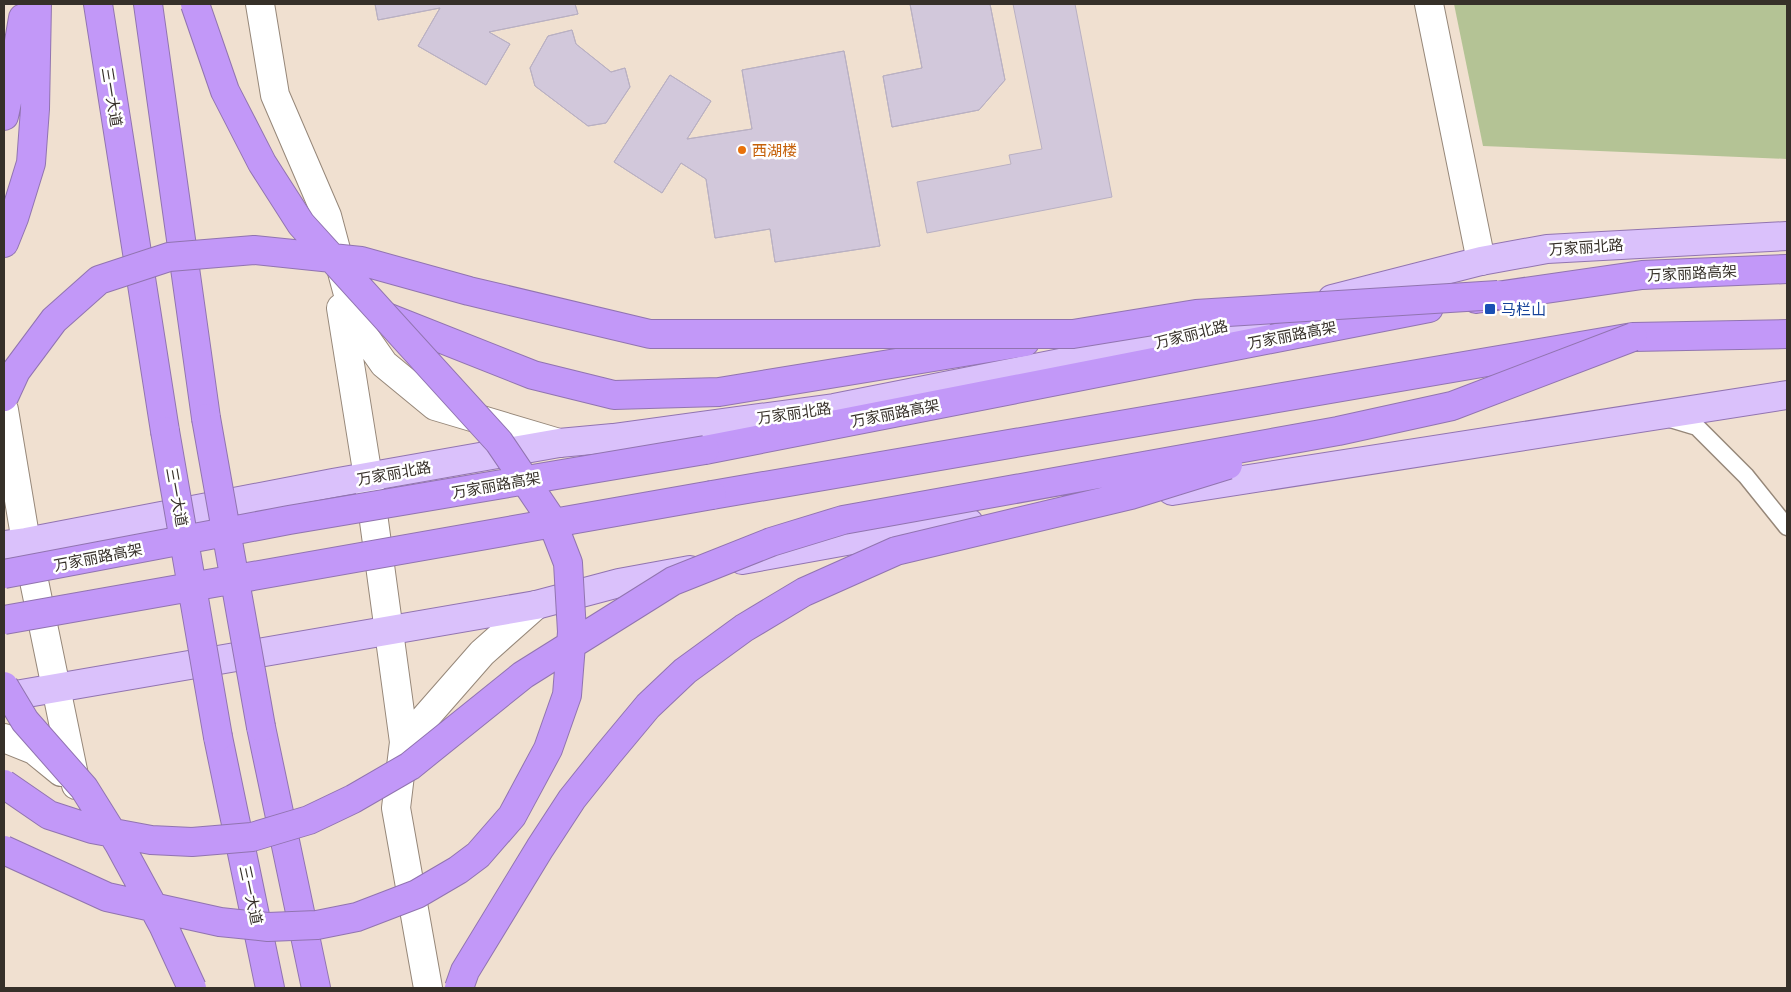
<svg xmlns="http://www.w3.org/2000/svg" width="1791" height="992" viewBox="0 0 1791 992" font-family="'Archivo Narrow','Noto Sans SC',sans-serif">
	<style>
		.green { fill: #b4c395 }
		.building { fill: #d2c8db; stroke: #b9b0c2 }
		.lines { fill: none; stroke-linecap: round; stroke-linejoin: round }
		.lane-casing { stroke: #968779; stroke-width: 19 }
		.secondary-casing { stroke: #968779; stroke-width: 30 }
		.primary-casing { stroke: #9174b0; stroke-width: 30 }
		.highway-casing { stroke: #9174b0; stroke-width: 30 }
		.lane { stroke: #fff; stroke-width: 16 }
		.secondary { stroke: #fff; stroke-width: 28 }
		.primary { stroke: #dac1fb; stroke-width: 28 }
		.highway { stroke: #c298f8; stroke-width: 28 }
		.highway-bridge-casing { stroke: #9174b0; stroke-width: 30; stroke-linecap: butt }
		.highway-bridge { stroke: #c298f8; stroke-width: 28 }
		.food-dot { fill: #e8710a; stroke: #fff; stroke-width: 2 }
		.transit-dot { fill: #1a4fb4; stroke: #fff; stroke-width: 2 }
		.labels { text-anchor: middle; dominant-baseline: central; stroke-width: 5; stroke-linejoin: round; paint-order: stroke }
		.street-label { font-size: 15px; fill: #363029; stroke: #fff }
		.food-label { font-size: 15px; fill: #c56008; stroke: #fff; text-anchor: start }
		.transit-label { font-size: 15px; fill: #164399; stroke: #fff; text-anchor: start }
	</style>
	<rect width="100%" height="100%" fill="#f0e0d0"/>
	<!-- green -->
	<path class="green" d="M1454 4H1787V159L1483 146Z"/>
	<!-- building -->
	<path class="building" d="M375 4H575L578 14 489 32 510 44 486 85 418 46 440 8 378 20Z
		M375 4H575L578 14 489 32 510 44 486 85 418 46 440 8 378 20Z
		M910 4H990L1005 80 979 110 892 127 883 76 922 68Z
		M910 4H990L1005 80 979 110 892 127 883 76 922 68Z
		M1013 4H1075L1112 197 927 233 917 182 1011 164 1009 155 1042 149Z
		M572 30 576 44 611 72 625 68 630 87 606 123 588 126 535 86 530 68 548 36Z
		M572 30 576 44 611 72 625 68 630 87 606 123 588 126 535 86 530 68 548 36Z
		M844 51 880 246 775 262 770 229 715 238 706 179 681 163 662 193 614 162 670 75 711 101 687 139 752 129 742 70Z
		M844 51 880 246 775 262 770 229 715 238 706 179 681 163 662 193 614 162 670 75 711 101 687 139 752 129 742 70Z"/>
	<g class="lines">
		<!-- lane casing -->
		<g class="lane-casing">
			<path id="lane" d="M1667 418 1697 427 1746 476 1787 527"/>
		</g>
		<!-- secondary casing -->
		<g class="secondary-casing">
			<path id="secondary" d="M260 4 275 95 327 216 356 324 384 364 435 406 559 443
				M1429 4 1481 261
				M341 308 368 477 404 742
				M4 410 26 542 76 785
				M4 738 34 750 61 772
				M428 988 396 808 404 742 482 653 536 605"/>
		</g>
		<!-- primary casing -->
		<g class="primary-casing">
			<path id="primary" d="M1332 299 1481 261 1547 249 1787 236
				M1172 491 1787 395
				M4 545 26 542 333 483 559 443 613 438 834 408 1131 349 1258 317
				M742 560 874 536 969 523
				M4 697 536 605 619 583 690 570"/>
		</g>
		<!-- highway casing -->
		<g class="highway-casing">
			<path id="highway" d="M98 4 165 431
				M148 4 206 418
				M4 116 15 65 23 18
				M4 243 14 218 31 163 35 109 37 4
				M1476 299 1642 275 1787 269
				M384 316 533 375 614 395 719 392 1025 342
				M705 450 1429 308
				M712 495 1633 337 1787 334
				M261 727 316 988
				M218 737 270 988"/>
		</g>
		<!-- lane -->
		<use href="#lane" class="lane"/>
		<!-- secondary -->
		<use href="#secondary" class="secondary"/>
		<!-- primary -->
		<use href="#primary" class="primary"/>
		<!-- highway -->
		<use href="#highway" class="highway"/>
		<!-- highway-bridge casing -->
		<g class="highway-bridge-casing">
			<path id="highway-bridge" d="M4 397 16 371 54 320 99 280 169 257 254 250 361 261 469 291 650 334H1073L1196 314 1498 295
				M206 418 261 727
				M165 431 218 737
				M4 574 289 520 705 450
				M4 620 712 495
				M4 686 25 721 84 788 119 844 163 925 192 988
				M4 784 49 815 92 829 151 840 192 842 252 837 309 820 353 799 410 766 523 675 673 581 771 542 843 520 1338 431 1452 406 1633 337
				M4 850 107 897 220 922 268 927 317 925 357 917 417 894 458 870 478 855 512 816 548 749 567 695 572 632 568 563 551 519 499 442 301 224 262 163 225 91 195 4
				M459 988 465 971 540 848 572 799 608 754 648 706 685 671 744 628 804 592 896 551 1131 495 1228 465"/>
		</g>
		<!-- highway-bridge -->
		<use href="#highway-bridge" class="highway-bridge"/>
	</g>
	<!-- markers -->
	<circle class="food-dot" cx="742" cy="150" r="5"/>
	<rect class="transit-dot" x="1484" y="303" width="12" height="12" rx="2.5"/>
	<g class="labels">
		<!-- street labels -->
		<g class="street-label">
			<text transform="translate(112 97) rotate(81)">三一大道</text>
			<text transform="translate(1586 247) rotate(-4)">万家丽北路</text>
			<text transform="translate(1692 273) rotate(-3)">万家丽路高架</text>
			<text transform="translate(1191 334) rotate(-14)">万家丽北路</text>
			<text transform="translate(1292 335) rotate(-11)">万家丽路高架</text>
			<text transform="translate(794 413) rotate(-8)">万家丽北路</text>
			<text transform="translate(895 413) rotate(-11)">万家丽路高架</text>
			<text transform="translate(394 473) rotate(-10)">万家丽北路</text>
			<text transform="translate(496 485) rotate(-10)">万家丽路高架</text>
			<text transform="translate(177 497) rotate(80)">三一大道</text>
			<text transform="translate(98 557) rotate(-11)">万家丽路高架</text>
			<text transform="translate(251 895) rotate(78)">三一大道</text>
		</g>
		<!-- food labels -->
		<g class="food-label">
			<text x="752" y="150">西湖楼</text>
		</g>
		<!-- transit labels -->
		<g class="transit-label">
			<text x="1501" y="309">马栏山</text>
		</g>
	</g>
	<!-- border -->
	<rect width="1791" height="992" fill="none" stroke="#363029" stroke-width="10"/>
</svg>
